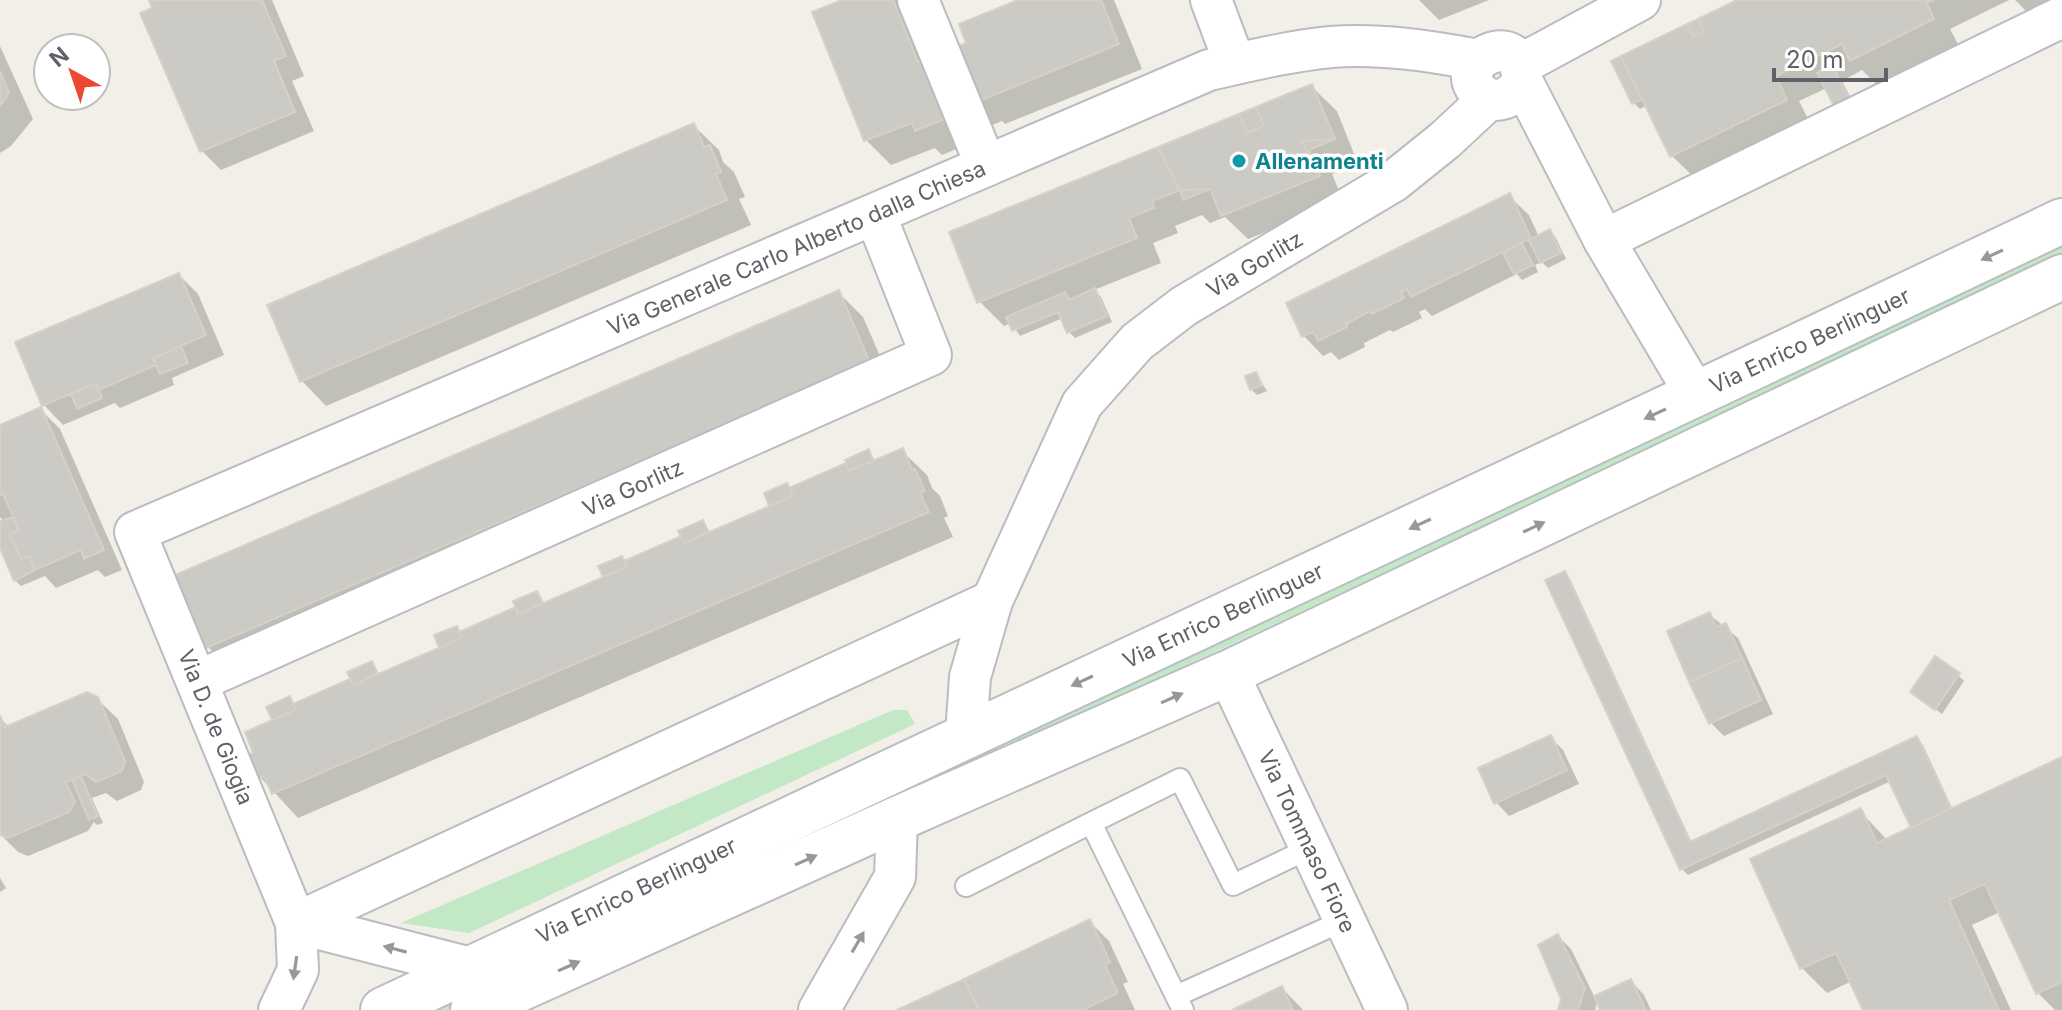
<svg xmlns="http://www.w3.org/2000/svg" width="2062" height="1010" viewBox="0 0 2062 1010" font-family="Inter,sans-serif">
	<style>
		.green { fill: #c3e8c5 }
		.shadow { fill: #0003 }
		.building { fill: #cccac4; stroke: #d6d1c5; stroke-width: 2 }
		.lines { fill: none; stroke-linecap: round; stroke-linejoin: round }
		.lane-casing { stroke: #b9bcc0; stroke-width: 24 }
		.street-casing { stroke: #b9bcc0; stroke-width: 44 }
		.secondary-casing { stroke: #babdc2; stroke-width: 48 }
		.lane { stroke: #fff; stroke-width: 20 }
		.street { stroke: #fff; stroke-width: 40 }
		.secondary { stroke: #fff; stroke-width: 44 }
		.oneway { fill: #96999c }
		.culture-dot { fill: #0f9aa8; stroke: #fff; stroke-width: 3 }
		.labels { text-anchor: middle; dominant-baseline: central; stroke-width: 7; stroke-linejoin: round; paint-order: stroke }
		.culture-label { font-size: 22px; font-weight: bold; fill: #0d838f; stroke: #fff; text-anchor: start }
		.street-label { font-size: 22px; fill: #5e6267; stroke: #fff }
	</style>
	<rect width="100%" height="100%" fill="#f1efe7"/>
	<!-- green -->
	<path class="green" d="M2062 243V255L450 1010H419Z
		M893 710H907L915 724 469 933 401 923Z"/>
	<!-- shadow -->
	<path class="shadow" d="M151 0H272L304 76 292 81 314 131 221 170 202 151Z
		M847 0H901L930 59 969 44 1024 0H1114L1142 69 1005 124 1002 121 967 135 971 143 942 155 935 148 891 165 866 140 815 13Z
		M1419 0H1489L1439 20Z
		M1741 0H2009L1950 29 1958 44 1876 84 1862 70 1842 81 1856 108 1827 88 1799 101 1811 125 1697 180 1672 156 1648 105 1640 109 1634 103 1613 62Z
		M2015 0H2048L2026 11Z
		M0 46 33 119 11 146 0 153Z
		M1312 87 1337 111 1358 164 1332 174 1343 200 1248 239 1225 217 1210 223 1202 215 1175 226 1178 233 1153 243 1161 263 1094 290 1101 297 1112 322 1075 338 1069 332 1063 318 1020 336 1011 323 1004 326 979 301Z
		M694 126 719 150 723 162 734 172 745 197 739 199 751 225 326 406 302 381Z
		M1509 196 1529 215 1539 237 1550 232 1556 238 1566 259 1548 268 1542 262 1535 265 1538 272 1522 280 1517 274 1432 316 1425 309 1419 312 1422 318 1393 332 1390 330 1364 343 1365 347 1339 360 1331 352 1323 356 1304 336 1288 304Z
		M179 275 198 294 224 355 172 378 174 385 120 408 115 403 63 425 44 405Z
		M838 292 863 317 894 388 233 672 208 647Z
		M1256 374 1267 391 1257 395 1251 389Z
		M41 410 60 429 122 570 105 577 98 570 56 588 45 576 21 586 15 580 0 543V523L4 522 0 517V428Z
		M902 451 927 475 932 488 940 496 948 516 944 518 953 537 298 818 260 777 275 722 269 708 290 699 296 705 350 682 356 688 350 673 372 663 380 676 442 649 456 628 461 633 515 610 521 616 516 602 537 593 545 604 606 578 604 576 621 558 625 562 683 537 703 523 711 533 773 507 771 505 791 490 846 466 852 472 868 452 876 462Z
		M1564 573 1570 579 1692 843 1917 739 1923 745 1953 810 2062 759V1010H2055L2038 993 2000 912 1972 925 2011 1010H1865L1852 981 1827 993 1802 968 1752 860 1860 811 1888 841 1913 829 1891 781 1688 875 1682 869 1548 581Z
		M1709 614 1738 638 1773 714 1724 736 1711 723Z
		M1958 675 1964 681 1942 714 1912 692Z
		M97 699 118 719 144 782 141 790 117 801 106 793 92 798 103 823 97 825 94 822 88 831 28 856 18 852 0 834V718L9 727Z
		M1550 737 1563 750 1579 784 1509 816 1496 802Z
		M0 878 6 888 0 892Z
		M1089 921 1109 941 1128 982 1123 984 1135 1010H902Z
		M1558 936 1571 949 1595 998 1631 981 1644 995 1651 1010H1603L1598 1000 1595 1010H1560L1564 999Z
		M1282 988 1303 1010H1236Z"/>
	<!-- building -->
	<path class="building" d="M149 0H262L286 56 274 61 295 112 200 152 140 13 152 8Z
		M842 0H893L918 62 966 43 959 24 1018 0H1101L1119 44 979 101 947 118 915 131 912 123 864 141 812 12Z
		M1737 0H1934L1927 3 1934 19 1850 61 1842 44 1776 76 1787 100 1670 157 1621 56 1687 24 1693 36 1704 31 1698 19Z
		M1698 19 1704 31 1693 36 1687 24Z
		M1621 56 1642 99 1632 104 1611 61Z
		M1832 65 1851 102 1836 110 1817 73Z
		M0 71 9 93 0 106Z
		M1312 84 1335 139 1309 150 1320 176 1221 216 1210 189 1183 200 1180 190 1152 201 1154 208 1129 218 1137 238 977 303 949 232 1239 114 1247 133 1264 126 1256 107Z
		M1312 84 1335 139 1302 141 1320 176 1221 216 1210 189 1180 190 1158 147Z
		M1256 107 1264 126 1247 133 1239 114Z
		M694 123 704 147 710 145 721 172 716 174 727 200 300 382 267 305Z
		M1510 193 1531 238 1411 297 1407 289 1401 292 1404 298 1372 314 1370 311 1346 324 1347 327 1318 341 1313 332 1302 337 1286 303Z
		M1550 229 1561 253 1540 263 1529 240Z
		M1522 243 1533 265 1514 274 1503 253Z
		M179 273 206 335 153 358 156 365 99 390 96 383 42 406 15 342Z
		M1095 288 1107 316 1067 333 1058 312 1012 331 1006 317 1065 292 1069 300Z
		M839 290 870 363 206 648 175 575Z
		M181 346 188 363 160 374 153 358Z
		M1256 372 1262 385 1250 390 1245 376Z
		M96 383 102 398 77 409 71 394Z
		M41 407 104 550 84 559 81 550 35 570 29 556 21 559 10 534 19 530 3 494 0 495V425Z
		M903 448 912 470 915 469 925 491 920 493 929 512 272 794 264 776 259 778 249 755 253 753 245 732 296 710 293 704 350 679 353 685 462 638 459 632 516 607 518 614 627 567 624 561 681 536 684 543 793 496 789 488 846 463 849 471Z
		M869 449 873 461 849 471 845 460Z
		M787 483 793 496 769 506 764 493Z
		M13 517 19 530 10 534 21 559 29 556 35 570 14 581 0 548V521Z
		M703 520 708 532 684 543 678 531Z
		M622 556 627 567 603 577 598 566Z
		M1565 571 1690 842 1917 736 1951 808 1911 828 1886 775 1680 870 1545 580Z
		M537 591 543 603 518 614 513 601Z
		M1710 612 1716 627 1726 623 1742 658 1689 682 1667 631Z
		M457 626 462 638 439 648 434 635Z
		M1935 656 1960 673 1935 710 1910 692Z
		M1742 658 1761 700 1709 724 1689 682Z
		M372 661 378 674 353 685 347 672Z
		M87 692 98 697 125 761 122 771 96 782 85 774 66 782 75 802 69 812 8 838 0 835V716L5 727Z
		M290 696 296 710 272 720 266 707Z
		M1551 735 1567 770 1494 804 1478 768Z
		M2062 757V982L2036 994 1985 884 1949 900 1999 1010H1863L1836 953 1800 969 1750 859 1861 808 1877 843Z
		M81 776 98 816 89 820 72 780Z
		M1090 919 1110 962 1105 965 1118 993 1083 1010H979L964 979Z
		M1558 934 1585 988 1578 1010H1558L1561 999 1538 945Z
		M964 979 979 1010H897Z
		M1631 979 1646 1010H1600L1594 996Z
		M1282 986 1293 1010H1232Z"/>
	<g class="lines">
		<!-- lane casing -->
		<g class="lane-casing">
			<path id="lane" d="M1091 823 1180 779 1233 885 1310 848
				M966 886 1091 823 1176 996
				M1183 1010 1176 996 1345 920"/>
		</g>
		<!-- street casing -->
		<g class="street-casing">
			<g id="street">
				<path d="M918 0 986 166"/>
				<path d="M1211 0 1235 64"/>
				<path d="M1520 65 1640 0"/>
				<path d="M1522 81C1514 98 1495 107 1480 93 1447 61 1524 24 1522 81L1604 240 1696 395"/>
				<path d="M1604 240 2062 17"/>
				<path id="s1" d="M1228 673 1387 1010"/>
				<path id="s2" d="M198 681 931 355 875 214"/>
				<path id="s3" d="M966 735 970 677 992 601 1082 404 1137 342 1184 306 1394 181 1445 140 1489 99"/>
				<path d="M296 923 992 601"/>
				<path d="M296 923 471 968"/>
				<path id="s4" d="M279 1010 298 970 296 923 135 532 1209 70C1249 61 1290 51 1331 47 1379 43 1431 51 1478 60"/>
				<path d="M819 1010 895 877 897 819"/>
			</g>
		</g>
		<!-- secondary casing -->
		<g class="secondary-casing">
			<g id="secondary">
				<path id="s5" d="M383 1010C942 744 1504 487 2062 221"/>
				<path d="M473 1010 897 819 1228 673 2062 277"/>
			</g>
		</g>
		<!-- lane -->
		<use href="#lane" class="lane"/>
		<!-- street -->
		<use href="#street" class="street"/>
		<!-- secondary -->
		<use href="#secondary" class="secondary"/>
	</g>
	<!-- one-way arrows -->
	<defs><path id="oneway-solid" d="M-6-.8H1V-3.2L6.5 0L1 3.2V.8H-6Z" transform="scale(2)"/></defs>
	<g class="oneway">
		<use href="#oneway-solid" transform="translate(1992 255) rotate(155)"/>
		<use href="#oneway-solid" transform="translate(1655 414) rotate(155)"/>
		<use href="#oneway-solid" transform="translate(1420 524) rotate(155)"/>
		<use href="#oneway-solid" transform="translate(1534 527) rotate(-25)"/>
		<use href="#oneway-solid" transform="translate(1082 681) rotate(155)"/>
		<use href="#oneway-solid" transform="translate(1172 698) rotate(-24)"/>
		<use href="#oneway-solid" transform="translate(806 860) rotate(-24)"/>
		<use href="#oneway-solid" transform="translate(858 942) rotate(-60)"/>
		<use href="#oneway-solid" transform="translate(395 949) rotate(-165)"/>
		<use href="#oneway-solid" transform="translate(569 966) rotate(-24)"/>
		<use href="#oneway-solid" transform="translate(295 968) rotate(98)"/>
	</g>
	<!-- markers -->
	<circle class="culture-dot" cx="1239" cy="161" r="8"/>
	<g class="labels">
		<!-- culture labels -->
		<g class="culture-label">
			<text x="1255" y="161">Allenamenti</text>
		</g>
		<!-- street labels -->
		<g class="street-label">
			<text stroke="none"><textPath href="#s4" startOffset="1234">Via Generale Carlo Alberto dalla Chiesa</textPath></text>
			<text stroke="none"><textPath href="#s3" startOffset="578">Via Gorlitz</textPath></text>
			<text stroke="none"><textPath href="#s5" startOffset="1576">Via Enrico Berlinguer</textPath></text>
			<text stroke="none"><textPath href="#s2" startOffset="476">Via Gorlitz</textPath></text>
			<text stroke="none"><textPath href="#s5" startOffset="928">Via Enrico Berlinguer</textPath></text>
			<text transform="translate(216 727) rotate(68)">Via D. de Giogia</text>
			<text stroke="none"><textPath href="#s1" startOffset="186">Via Tommaso Fiore</textPath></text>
			<text stroke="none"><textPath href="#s5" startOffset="280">Via Enrico Berlinguer</textPath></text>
		</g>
	</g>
	<!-- north arrow -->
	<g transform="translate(72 72) rotate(320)"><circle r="38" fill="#ffffff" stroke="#bfc0c2" stroke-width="2"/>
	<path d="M0-6L14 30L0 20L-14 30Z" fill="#ed4831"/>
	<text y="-12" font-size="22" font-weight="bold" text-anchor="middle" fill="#5e6267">N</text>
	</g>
	<!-- scale -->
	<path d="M1774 68v12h112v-12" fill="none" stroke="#5e6267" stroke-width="4"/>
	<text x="1786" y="68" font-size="24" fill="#5e6267" stroke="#ffffff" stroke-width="6" paint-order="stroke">20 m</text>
</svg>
